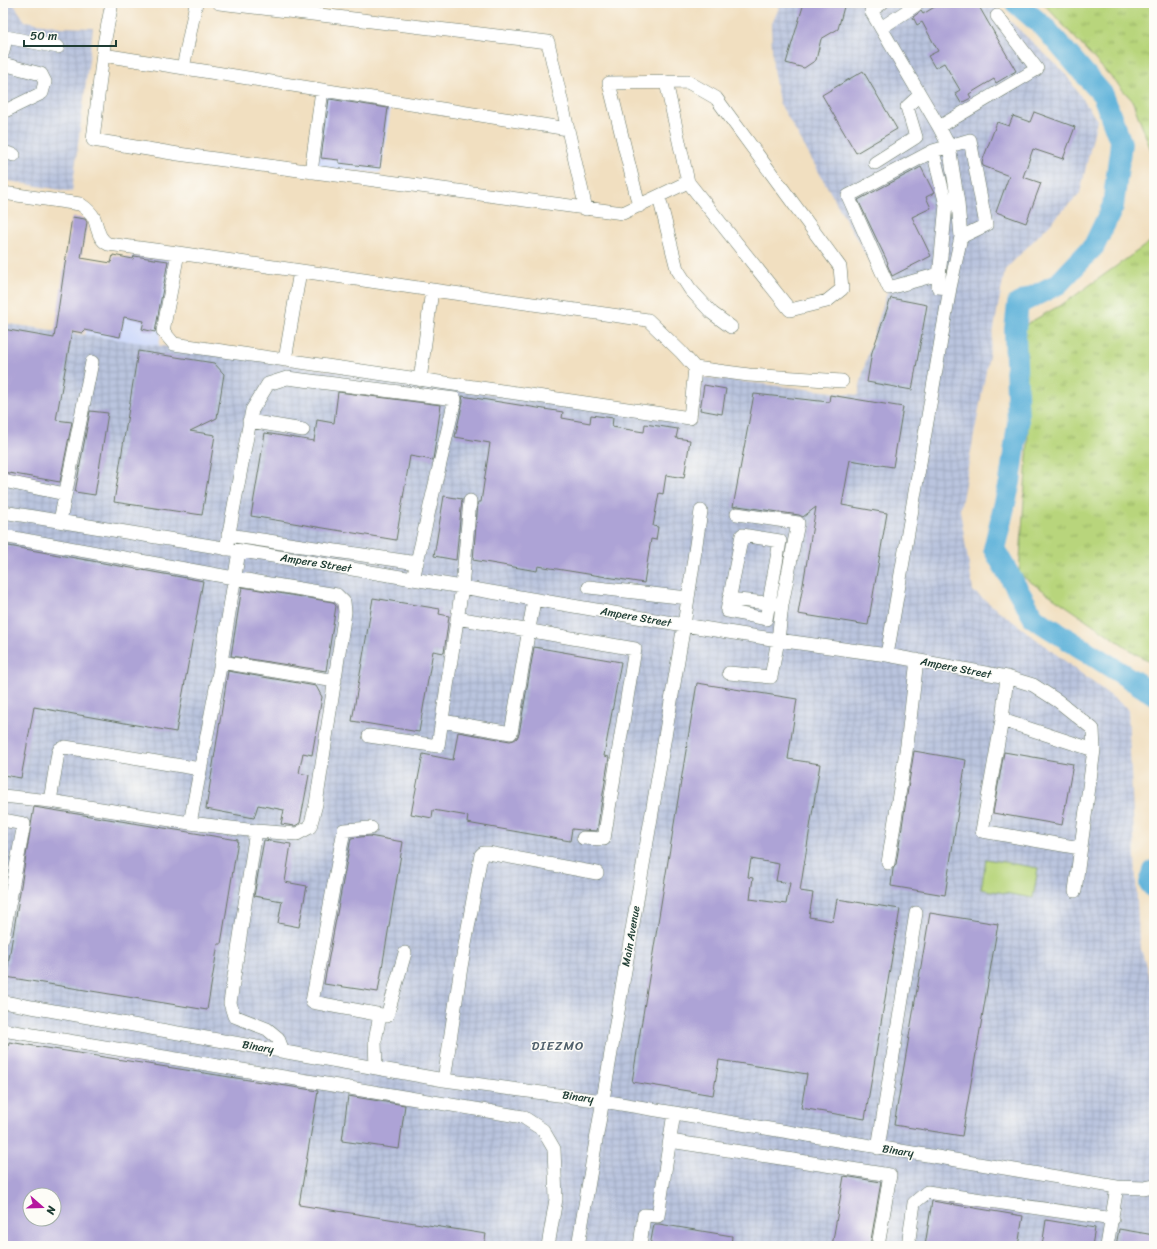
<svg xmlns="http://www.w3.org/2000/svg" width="1157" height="1249" viewBox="0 0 1157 1249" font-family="Sriracha,sans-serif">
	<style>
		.built { fill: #cfdafa }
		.industrial { fill: url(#industrial-grid); fill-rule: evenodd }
		.grass { fill: url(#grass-tufts); stroke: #6c8958 }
		.garden { fill: #b8d57c; stroke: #6c8958 }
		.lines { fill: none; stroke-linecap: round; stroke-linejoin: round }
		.river { stroke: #5cb1d9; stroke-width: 22 }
		.building { fill: #ada3d6; fill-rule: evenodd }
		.minor-casing { stroke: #687665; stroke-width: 14 }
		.minor { stroke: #fff; stroke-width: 13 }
		.labels { text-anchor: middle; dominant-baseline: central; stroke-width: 3; stroke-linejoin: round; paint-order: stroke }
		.street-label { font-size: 11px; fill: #1f3d34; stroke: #fdfcf7 }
		.quarter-label { font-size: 13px; letter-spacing: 1px; fill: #51616d; stroke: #fdfcf7 }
	</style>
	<defs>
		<pattern id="industrial-grid" width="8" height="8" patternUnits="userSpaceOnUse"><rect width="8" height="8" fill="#bac4de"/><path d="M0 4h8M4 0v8" fill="none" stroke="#9fa9bf"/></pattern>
		<pattern id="grass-tufts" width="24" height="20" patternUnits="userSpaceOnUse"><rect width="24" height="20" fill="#b8d57c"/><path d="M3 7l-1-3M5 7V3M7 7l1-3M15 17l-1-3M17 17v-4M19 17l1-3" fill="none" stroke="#95ae66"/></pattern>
	</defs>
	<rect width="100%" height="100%" fill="#fdfcf7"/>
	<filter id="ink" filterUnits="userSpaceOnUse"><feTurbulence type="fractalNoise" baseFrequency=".025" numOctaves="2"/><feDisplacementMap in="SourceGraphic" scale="8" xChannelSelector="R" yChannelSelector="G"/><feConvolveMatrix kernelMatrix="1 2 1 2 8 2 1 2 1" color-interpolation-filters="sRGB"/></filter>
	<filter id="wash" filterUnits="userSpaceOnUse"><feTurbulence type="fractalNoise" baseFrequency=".012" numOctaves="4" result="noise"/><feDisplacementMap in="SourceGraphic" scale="16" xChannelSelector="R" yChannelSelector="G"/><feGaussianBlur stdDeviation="0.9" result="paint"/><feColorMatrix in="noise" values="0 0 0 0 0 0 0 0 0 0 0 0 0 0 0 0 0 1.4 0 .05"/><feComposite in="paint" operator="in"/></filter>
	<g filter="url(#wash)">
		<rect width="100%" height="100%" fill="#f1dfc0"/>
		<!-- built -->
		<path class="built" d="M325 95 391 106 381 173 314 167Z
			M132 255 172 259 159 346 85 335 92 286 126 291Z"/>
		<!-- industrial -->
		<path class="industrial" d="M3 3H13L25 21 62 27 93 28 72 192 3 180Z
			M781 3H991L1064 72 1097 120 1080 193 1005 270 960 510 973 591 1128 709 1139 941 1154 995V1246H3V323L696 423 703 377 858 395 865 364 887 292 779 102 773 69 771 26ZM30 1195H54V1219H30Z"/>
		<!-- grass -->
		<path class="grass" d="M1043 3H1154V158L1132 100Z
			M1154 236V662L1141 657 1019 574 1028 442 1025 325 1066 302 1150 242Z"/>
		<!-- garden -->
		<path class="garden" d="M986 859 1038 868 1033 898 981 889Z"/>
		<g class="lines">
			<!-- river -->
			<path class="river" d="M1016 3 1045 28 1103 95 1121 143 1113 206 1094 246 1058 284 1018 304 1015 330 1018 424 1010 482 994 549 1034 618 1154 694
				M1154 871 1150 883 1154 888"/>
		</g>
		<g id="blocks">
			<!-- building -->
			<path class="building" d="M804 3H845L838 29 821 39 816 60 804 68 786 63Z
				M941 3H977L1016 71 996 83 994 79 969 94 971 98 961 103 955 93 960 90 944 63 935 68 928 56 938 51 922 22 917 25 913 17 921 11 923 14Z
				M863 71 897 129 856 153 822 95Z
				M329 99 388 108 380 168 339 163V160L321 158Z
				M1034 112 1075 127 1063 159 1033 149 1023 177 1041 183 1026 223 996 212 1009 176 983 166 982 162 997 122 1009 126 1013 116 1030 122Z
				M921 167 934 193 926 197 931 208 912 217 931 256 892 276 887 264 888 263 858 200Z
				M72 217 85 219 87 222 81 258 111 263 113 255 133 259 134 256 168 261 155 332 142 329 144 321 124 317 120 337 84 330 83 333 72 331 56 420 72 422 60 482 3 472V329L54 338Z
				M891 298 927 305 912 390 867 382 872 352Z
				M138 351 214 363 224 374 217 418 190 431 215 435 202 515 114 502Z
				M704 385 726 389 722 414 700 410Z
				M338 392 441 405 433 460 410 456 396 540 251 516 265 433 314 441 317 420 334 423Z
				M754 394 829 402 830 395 903 407 893 467 850 460 842 505 887 513 868 625 798 614 816 507 803 517 799 515 738 506 733 507Z
				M462 396 563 412 562 418 590 423 591 415 613 418 612 427 644 432 645 424 678 429 676 438 690 440 684 478 666 475 663 494 659 493 653 526 658 527 656 540 651 539 644 583 538 566 537 571 473 560 478 502H481L490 443 455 437 463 401Z
				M90 411 108 413 95 495 75 492Z
				M444 496 462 499 456 560 434 556Z
				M3 545 203 581 176 732 34 707 21 778 3 775Z
				M242 587 333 602 336 606 326 671 231 656Z
				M373 598 440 609 439 614 449 616 444 653 433 651 419 732 352 721Z
				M534 647 621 662 604 756 609 757 597 831 582 830 572 829 570 841 467 823 468 816 433 810 432 818 411 814 423 754 453 760 458 732 510 741 514 740 517 738 519 734Z
				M228 671 316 686 322 697 312 755 303 753 299 773 309 775 300 823 295 826 281 824 284 810 258 805 254 818 206 809Z
				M697 683 797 699 788 759 820 764 800 891 813 893 809 917 833 921 837 899 900 909 865 1119 801 1108 807 1074 719 1060 713 1095 632 1082ZM751 859 779 864 776 881 790 883 786 904 750 899 753 878 748 877Z
				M914 751 966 760 945 895 891 886 893 869 896 864Z
				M1004 752 1073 764 1062 825 993 813Z
				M34 807 238 840 221 944H218L207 1010 6 977Z
				M369 836 403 842 378 992 324 984 351 838Z
				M264 840 291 844 285 882 307 886 299 927 278 923 282 901 254 896Z
				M930 913 998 924 962 1136 894 1125Z
				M9 1042 318 1091 299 1205 486 1234 484 1246H3V1079ZM30 1195H54V1219H30Z
				M348 1096 405 1105 399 1149 342 1141Z
				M844 1176 881 1182 870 1246H832Z
				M932 1201 1023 1216 1018 1246H925Z
				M1046 1220 1095 1228 1092 1246H1042Z
				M654 1224H659L732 1236 731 1246H650Z
				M1119 1229 1154 1235V1246H1116Z"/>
		</g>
	</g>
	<g filter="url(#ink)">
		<use href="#blocks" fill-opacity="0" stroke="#687665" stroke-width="1"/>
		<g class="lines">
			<!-- minor casing -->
			<g class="minor-casing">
				<path id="minor" d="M111 3V8L104 44 93 140 178 154 623 213 688 182
					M219 3 548 42 586 209
					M882 3 871 11 939 127 949 146 958 203 961 237 950 288 887 655
					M881 28 916 5
					M3 37H6L3 52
					M6 37 58 47
					M103 55 568 129
					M3 64 41 74 45 82 42 93 3 112
					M183 68 196 3
					M939 127 1037 69 997 16
					M933 151 946 205 938 287 950 288
					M3 152 14 155
					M875 163 916 137 907 107 920 95
					M311 172 322 90
					M3 193 80 204C86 208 91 212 94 218 98 228 98 239 108 244L178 253 432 290 648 320 681 352 695 368 690 418 174 344 163 331 178 253
					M659 197 677 269 690 289 712 313 731 327
					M639 206 609 83 688 82 716 98 840 267 842 289 827 301 790 310 688 182 666 82
					M939 274 889 288 848 196 933 151 970 140 986 225 961 237
					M285 360 300 271
					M695 368 749 375 842 381
					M420 380 432 290
					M249 421 303 430
					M3 481 65 494
					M3 512 462 587 684 625 778 640 887 655 1007 677 1033 685 1058 701 1093 729 1094 750 1075 891
					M60 521 92 362
					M228 535 417 563
					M742 535 780 541 766 619 727 611Z
					M3 536 234 578 337 595 344 602 345 612 316 804 310 827 297 834 256 831 190 823 50 801 3 796
					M226 549 252 410 268 384 287 378 455 399 413 579
					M589 587 688 598
					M729 599 776 604
					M457 618 635 649 604 839 583 838
					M221 662 335 681
					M729 673 771 677 778 640 782 605 798 523 737 514
					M1007 677 1002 720 982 831 1080 848
					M1002 720 1094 750
					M442 721 511 733 534 600
					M369 736 438 746 462 587 470 501
					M50 801 58 753 60 749 65 747 200 769
					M3 820 24 824 3 937
					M190 823 221 662 239 551
					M371 828 344 830 312 1002 387 1016 405 953
					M256 831 230 1003 234 1016 267 1029 278 1038 283 1051
					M888 863 907 745 917 660
					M3 1002 444 1080 603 1101 1117 1187 1144 1188 1154 1186
					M3 1030 523 1117 543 1130 554 1149 556 1199 548 1246
					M376 1068 375 1041 380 1015
					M444 1080 461 967 481 855 483 853H488L597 873
					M670 1141 890 1175 878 1246
					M878 1148 916 913
					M578 1246 684 625 701 511
					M640 1246 644 1215 658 1216 674 1113
					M908 1246 914 1203 927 1192 1113 1219
					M1107 1246 1117 1187"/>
			</g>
			<!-- minor -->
			<use href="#minor" class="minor"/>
		</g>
	</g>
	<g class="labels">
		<!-- street labels -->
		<g class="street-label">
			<text transform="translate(316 563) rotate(9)">Ampere Street</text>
			<text transform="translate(636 617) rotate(10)">Ampere Street</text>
			<text transform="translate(956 668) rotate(11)">Ampere Street</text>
			<text transform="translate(631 936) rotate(-80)">Main Avenue</text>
			<text transform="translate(258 1047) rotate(10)">Binary</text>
			<text transform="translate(578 1097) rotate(8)">Binary</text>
			<text transform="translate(898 1151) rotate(9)">Binary</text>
		</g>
		<!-- quarter labels -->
		<g class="quarter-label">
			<text x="558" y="1045">DIEZMO</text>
		</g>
	</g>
	<!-- margin -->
	<rect width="1157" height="1249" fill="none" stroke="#fdfcf7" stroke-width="16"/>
	<!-- north arrow -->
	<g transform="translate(42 1207) rotate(110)"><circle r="19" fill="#fdfcf7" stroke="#a4b0a9"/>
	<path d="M0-3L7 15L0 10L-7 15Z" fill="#b5179e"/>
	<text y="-6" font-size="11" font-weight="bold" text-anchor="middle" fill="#1f3d34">N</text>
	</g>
	<!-- scale -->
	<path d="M24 40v6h92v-6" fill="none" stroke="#1f3d34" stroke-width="2"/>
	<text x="30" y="40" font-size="12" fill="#1f3d34" stroke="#fdfcf7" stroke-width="3" paint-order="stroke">50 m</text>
</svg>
